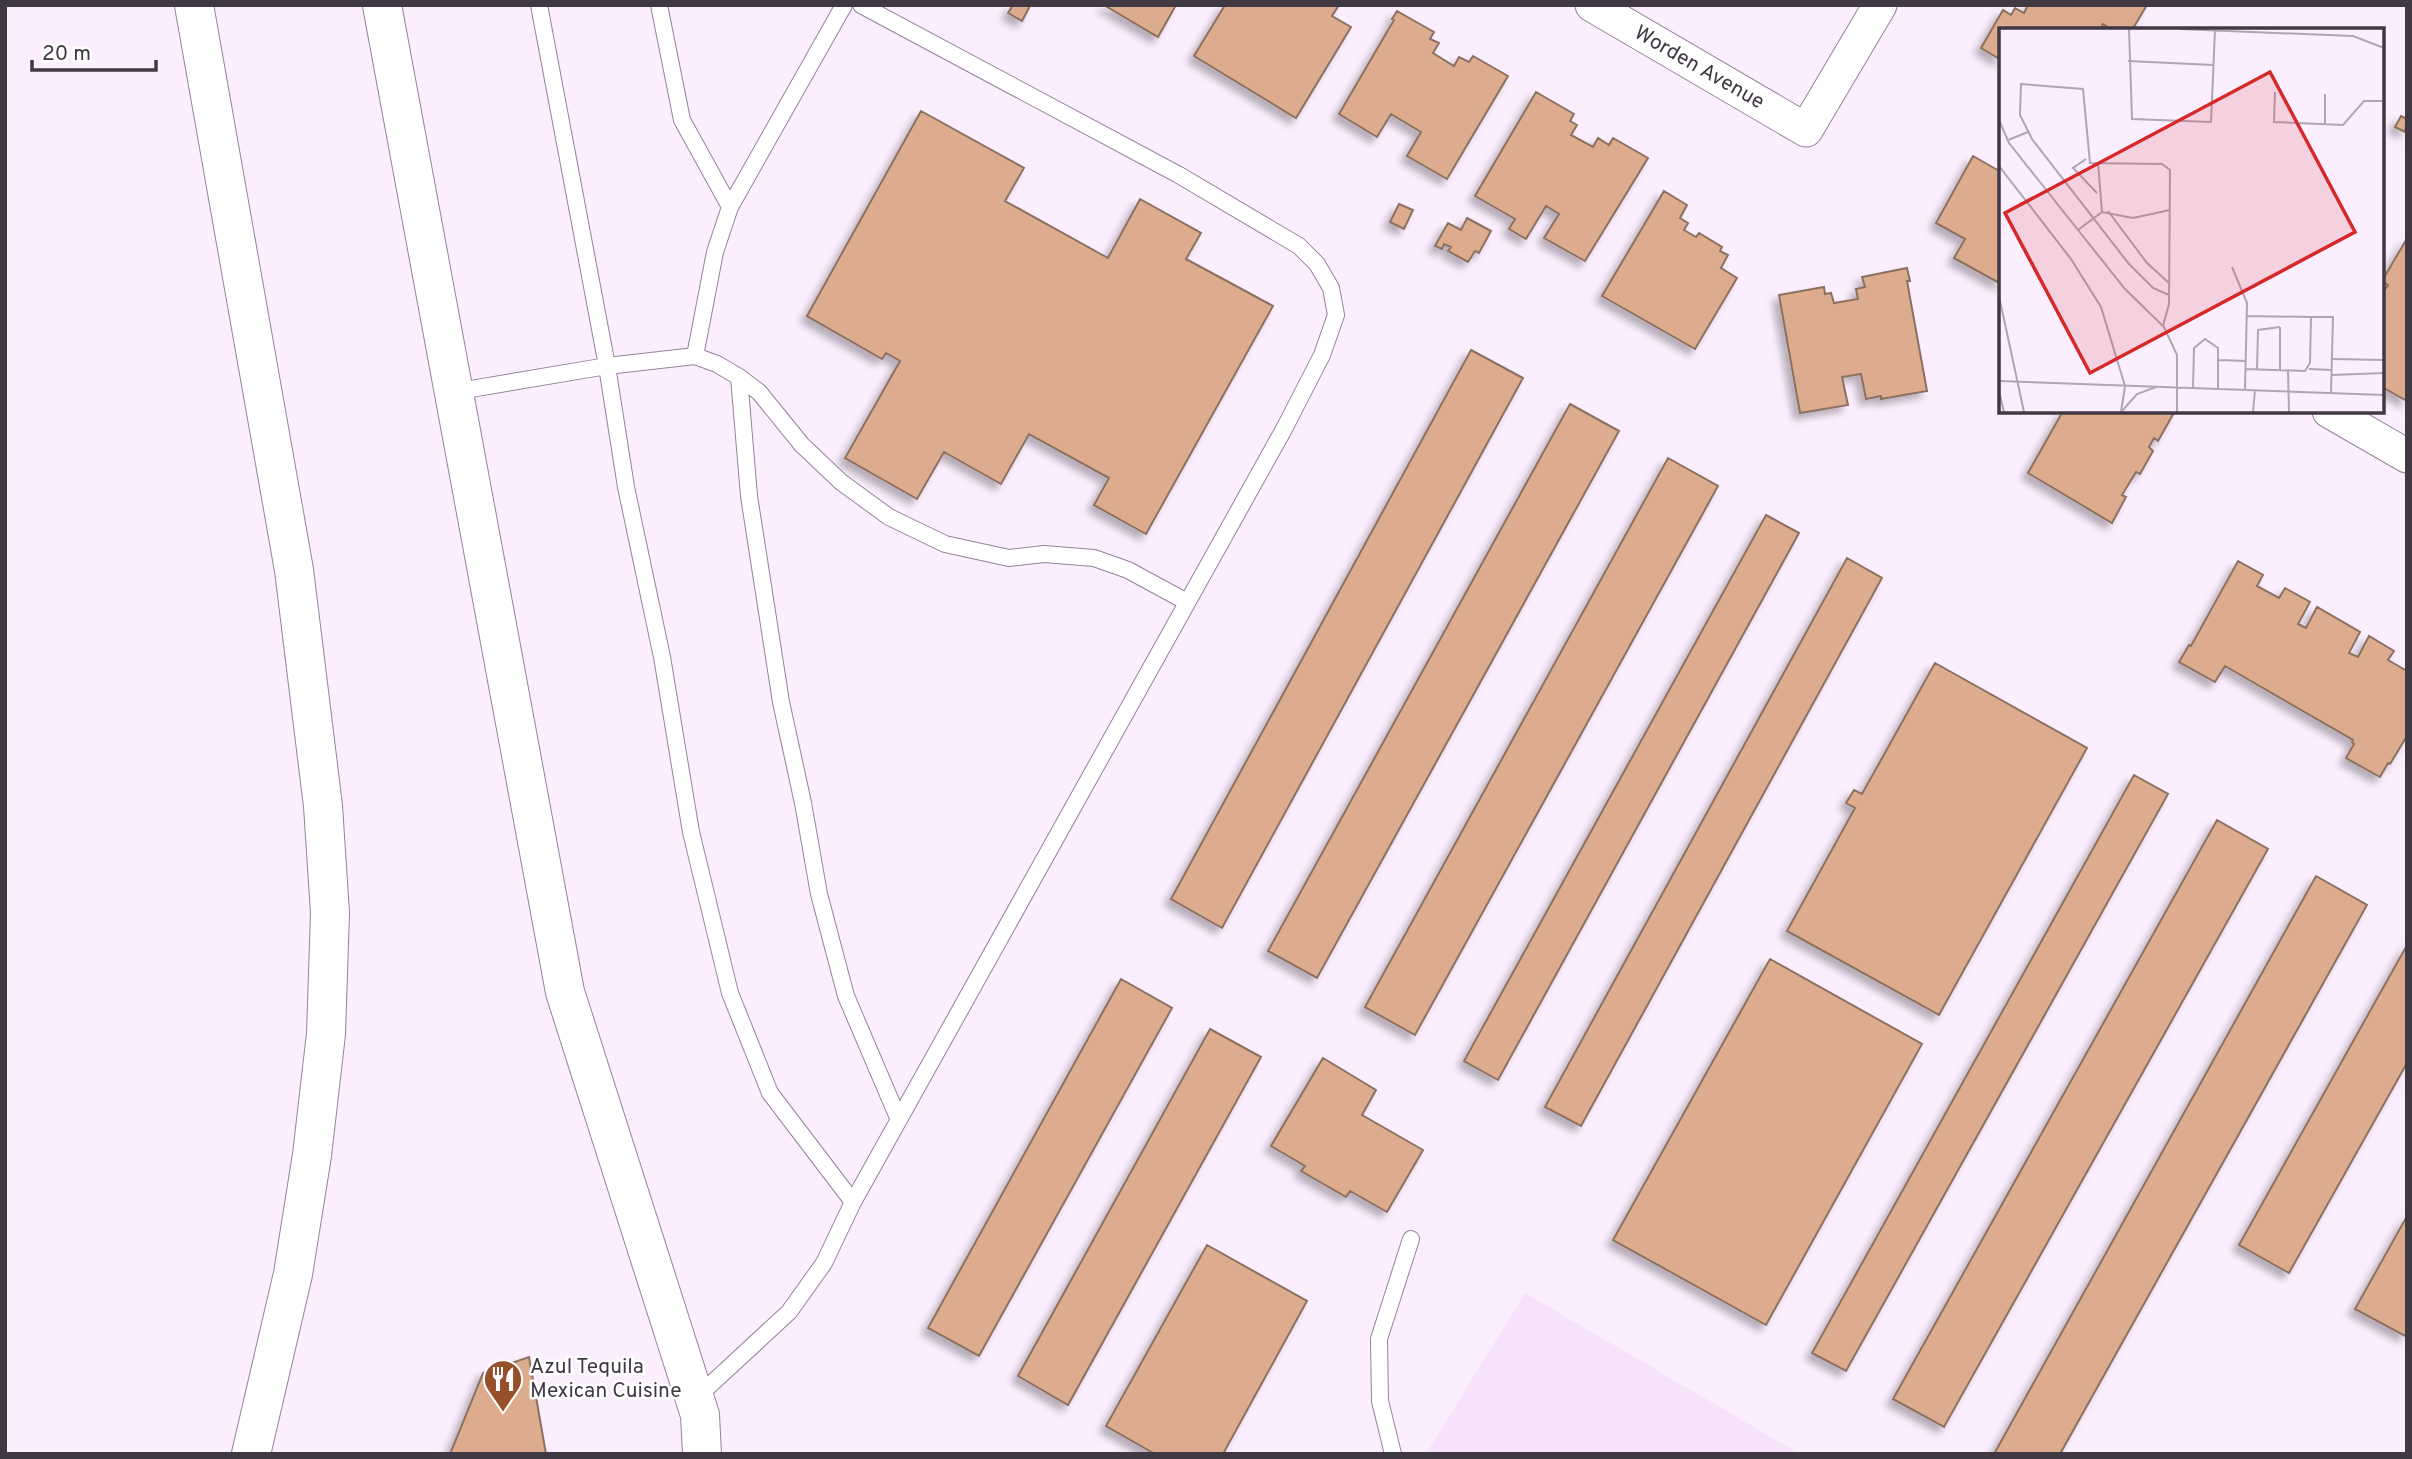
<svg xmlns="http://www.w3.org/2000/svg" width="2412" height="1459" viewBox="0 0 2412 1459" font-family="Overpass,sans-serif">
	<style>
		.built { fill: #f7e2fc }
		.building { fill: #ddab8d; stroke: #8c7161; stroke-width: 2; filter: url(#shadow) }
		.lines { fill: none; stroke-linecap: round; stroke-linejoin: round }
		.service-casing { stroke: #95829a; stroke-width: 18 }
		.minor-casing { stroke: #95829a; stroke-width: 35 }
		.tertiary-casing { stroke: #95829a; stroke-width: 40 }
		.motorway-casing { stroke: #95829a; stroke-width: 40 }
		.service { stroke: #fff; stroke-width: 16 }
		.minor { stroke: #fff; stroke-width: 33 }
		.tertiary { stroke: #fff; stroke-width: 38 }
		.motorway { stroke: #fff; stroke-width: 38 }
		.labels { text-anchor: middle; dominant-baseline: central; stroke-width: 5; stroke-linejoin: round; paint-order: stroke }
		.street-label { font-size: 21px; fill: #403842; stroke: #fff }
		.poi-label { font-size: 21px; fill: #403842; stroke: #fff; text-anchor: start }
		.inset-road { fill: none; stroke: #b0a5b3; stroke-width: 2 }
		.view { fill: #d62828; fill-opacity: 0.15; stroke: #d62828; stroke-width: 3.5 }
		.inset-edge { fill: none; stroke: #403842; stroke-width: 3.5 }
	</style>
	<defs>
		<filter id="shadow"><feDropShadow dx="-6" dy="6" stdDeviation="3.5" flood-color="#0004"/></filter>
	</defs>
	<rect width="100%" height="100%" fill="#fbeefe"/>
	<!-- built -->
	<path class="built" d="M1525 1293 1800 1454H1426Z"/>
	<!-- building -->
	<path class="building" d="M1013 5 1030 6 1022 21 1008 13Z
		M1104 5H1176L1158 37Z
		M1225 5H1339L1332 16 1351 27 1296 118 1194 56Z
		M2028 5H2147L2132 30H2112L2103 24 2100 30H2001V60L1981 48 2003 10 2011 15 2015 8 2024 13Z
		M1397 11 1434 32 1430 39 1439 43 1433 53 1454 66 1459 57 1469 62 1473 56 1508 76 1447 179 1407 156 1421 132 1391 114 1377 137 1339 114 1394 20 1392 19Z
		M1536 92 1574 114 1570 121 1577 125 1571 135 1593 147 1598 138 1609 145 1613 138 1648 158 1585 261 1544 238 1559 214 1546 206 1526 239 1509 229 1515 219 1475 196Z
		M921 111 1024 168 1005 201 1108 258 1140 199 1201 233 1186 259 1273 306 1146 534 1094 505 1109 478 1029 434 1001 484 944 452 917 499 845 458 900 361 886 353 882 359 807 316Z
		M2401 116 2407 119 2405 132 2395 127Z
		M1973 156 2001 172V284L1954 258 1965 239 1936 223Z
		M1664 191 1687 205 1680 218 1688 223 1684 230 1696 237 1699 233 1722 247 1720 251 1728 255 1721 268 1737 278 1695 349 1602 296Z
		M1399 204 1413 210 1404 229 1390 222Z
		M1467 218 1491 231 1479 253 1475 251 1468 262 1448 251 1451 247 1444 244 1442 249 1435 246 1448 223 1461 230Z
		M2406 240H2407V401L2382 387V294L2388 285 2382 281Z
		M1907 268 1910 281H1907L1927 391 1881 399V396L1866 399 1861 374 1842 377 1848 405 1800 413 1779 295 1824 287 1825 294 1831 293 1834 303 1858 299 1856 289 1865 287 1862 277Z
		M1471 350 1523 378 1222 928 1171 899Z
		M1570 404 1619 431 1317 978 1268 951Z
		M2063 411H2175L2158 441 2154 438 2149 447 2153 451 2140 474 2136 472 2122 495 2126 497 2112 523 2028 473Z
		M1668 458 1718 486 1415 1035 1365 1007Z
		M1766 515 1799 533 1498 1080 1464 1061Z
		M1847 558 1882 578 1581 1126 1545 1107Z
		M2238 561 2263 575 2257 586 2279 598 2285 588 2310 602 2298 624 2306 628 2317 607 2360 632 2349 653 2358 657 2369 636 2394 651 2388 660 2407 671V736L2390 764 2388 763 2380 777 2346 758 2354 744 2352 742 2353 740 2225 666 2215 682 2179 662 2189 645 2191 646Z
		M1935 663 2087 748 1939 1015 1787 931 1855 808 1846 803 1854 790 1862 794Z
		M2134 775 2168 794 1846 1371 1812 1353Z
		M2217 820 2268 849 1944 1427 1893 1399Z
		M2316 876 2367 905 2060 1454H1994Z
		M2407 945V1063L2289 1273 2239 1245Z
		M1770 959 1922 1044 1766 1325 1613 1240Z
		M1121 979 1172 1008 979 1356 928 1328Z
		M1210 1029 1261 1057 1068 1405 1018 1376Z
		M1323 1058 1376 1090 1362 1115 1423 1150 1387 1212 1350 1191 1346 1197 1301 1171 1305 1166 1271 1146Z
		M2407 1216V1332L2405 1336 2355 1309Z
		M1207 1245 1307 1301 1223 1454H1155L1106 1426Z
		M529 1357 546 1454H450L483 1373Z"/>
	<g class="lines">
		<!-- service casing -->
		<g class="service-casing">
			<path id="service" d="M539 5 607 366 626 487 662 657 691 832 730 993 770 1093 853 1202
				M659 5 682 120 730 207
				M695 356 715 252 730 207 844 5
				M739 377 749 496 781 702 803 803 819 894 846 996 899 1120
				M453 392 607 366 695 356 717 364 739 377 759 392 802 445 841 482 889 517 945 544 1009 558 1044 554 1094 558 1128 570 1187 602
				M696 1398 789 1312 824 1263 853 1202 1284 429 1322 355 1336 315 1331 288 1317 264 1299 246 1179 175 861 5
				M1393 1454 1380 1401 1379 1339 1411 1239"/>
		</g>
		<!-- minor casing -->
		<g class="minor-casing">
			<path id="minor" d="M1592 5 1806 130 1880 5
				M2329 411 2407 456"/>
		</g>
		<!-- tertiary casing -->
		<g class="tertiary-casing">
			<path id="tertiary" d="M382 5 565 992 700 1415 702 1454"/>
		</g>
		<!-- motorway casing -->
		<g class="motorway-casing">
			<path id="motorway" d="M194 5 294 570 323 806 330 913 326 1034 312 1155 293 1274 251 1454"/>
		</g>
		<!-- service -->
		<use href="#service" class="service"/>
		<!-- minor -->
		<use href="#minor" class="minor"/>
		<!-- tertiary -->
		<use href="#tertiary" class="tertiary"/>
		<!-- motorway -->
		<use href="#motorway" class="motorway"/>
	</g>
	<!-- icons -->
	<defs>
		<g id="restaurant-pin" transform="scale(2.0125)"><path d="M0 17L-7.5 6A9.5 9.5 0 1 1 7.5 6Z" fill="#975029" stroke="#fff"/><path d="M-5-6h1v4h1v-4h1v4h1v-4h1v5L-1.5 .5V6h-2V.5L-5-1ZM5-6V6H3V1.5H1.5Q1.5-4 5-6Z" fill="#fff"/></g>
	</defs>
	<g fill-rule="evenodd">
		<use href="#restaurant-pin" x="503" y="1379"/>
	</g>
	<g class="labels">
		<!-- street labels -->
		<g class="street-label">
			<text transform="translate(1699 68) rotate(30)">Worden Avenue</text>
		</g>
		<!-- poi labels -->
		<g class="poi-label">
			<text x="530" y="1367">Azul Tequila<tspan x="530" dy="24">Mexican Cuisine</tspan></text>
		</g>
	</g>
	<!-- overview -->
	<g transform="translate(1999 28)">
		<rect width="385" height="385" fill="#fbeefe"/>
		<path class="inset-road" d="M130 1 133 91 212 94 216 2M180 1 354 8 385 20M129 33 214 37M276 64 275 94 344 97 365 73H385M0 92 10 115 79 202 126 261 165 299 178 327V384M326 96V66M9 112 29 104M87 131 74 140 98 165M99 135 103 184M0 138 72 231 102 279 126 358 122 384M109 183 148 235 170 255M79 202 103 184 134 190 171 182M233 239 248 275 246 362M0 268 25 384M312 289H334L332 365M164 298 170 276 171 142 163 136 91 135 84 61 22 56 21 87 33 111 130 236 154 260 170 267M334 331 385 332M219 332 247 333M246 341 306 343 311 335 312 289 247 288M310 341 333 342M258 342 259 302 281 299M281 342V299M289 342 290 384M333 347 385 345M0 353 385 367M194 360 195 320 206 311 219 320V361M0 363 5 384M123 383 138 366 157 359M254 384 256 362"/>
		<path class="view" d="M271 44 356 204 91 345 6 185Z"/>
		<rect width="385" height="385" class="inset-edge"/>
	</g>
	<!-- border -->
	<rect width="2412" height="1459" fill="none" stroke="#403842" stroke-width="14"/>
	<!-- scale -->
	<path d="M32 60v10h124v-10" fill="none" stroke="#403842" stroke-width="3.5"/>
	<text x="42" y="60" font-size="21" fill="#403842" stroke="#ffffff" stroke-width="5" paint-order="stroke">20 m</text>
</svg>
